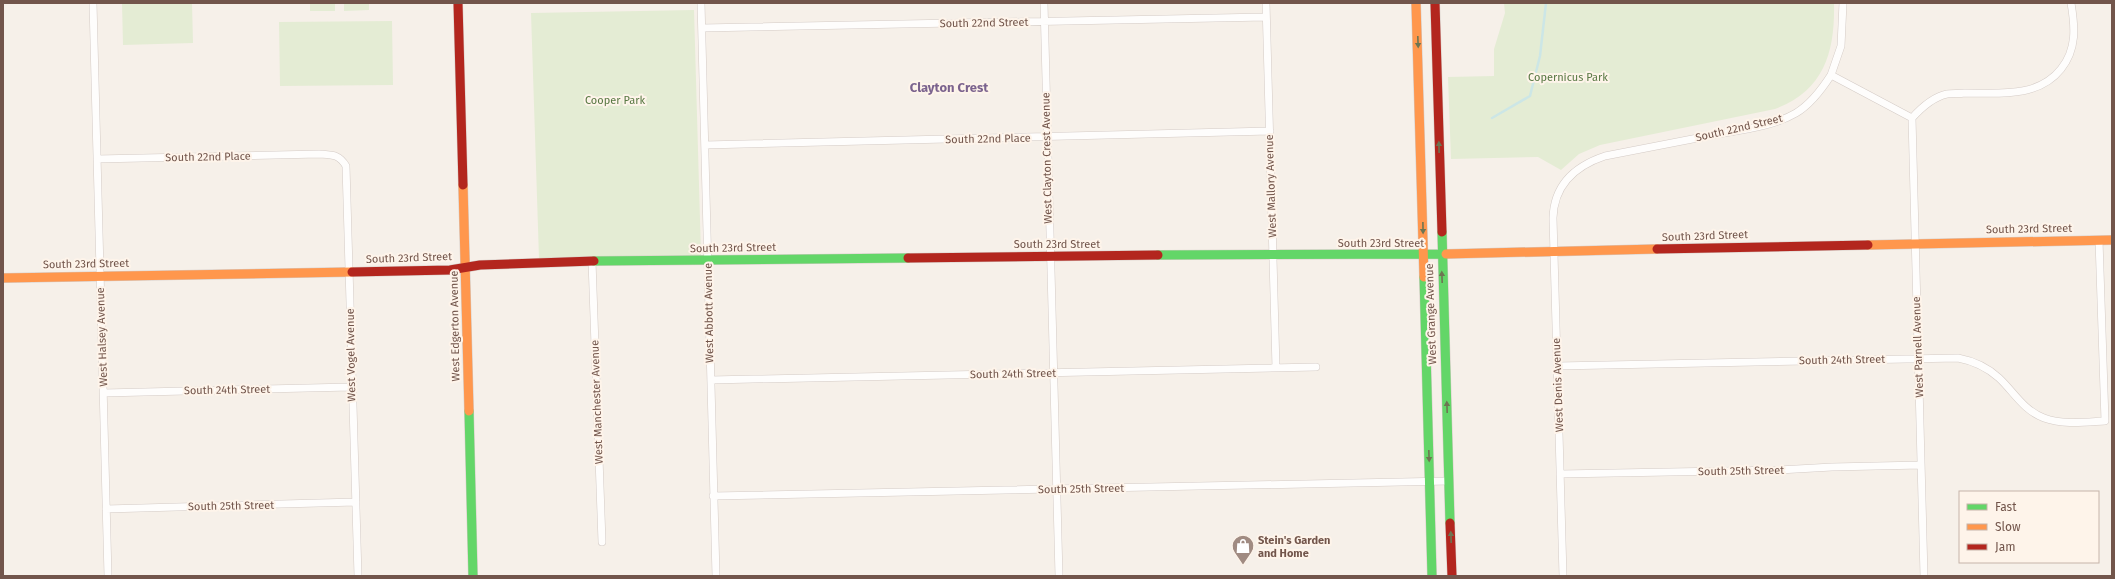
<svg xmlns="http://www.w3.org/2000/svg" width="2115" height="579" viewBox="0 0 2115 579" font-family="'Fira Sans',sans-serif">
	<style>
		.green { fill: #e4ecd4 }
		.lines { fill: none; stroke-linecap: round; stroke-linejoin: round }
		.stream { stroke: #cce6e6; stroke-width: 2.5 }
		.street-casing { stroke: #d4cbc6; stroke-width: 8 }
		.fast-casing { stroke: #d5cbc6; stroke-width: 10 }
		.slow-casing { stroke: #d5cbc6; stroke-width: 10 }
		.jam-casing { stroke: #d5cbc6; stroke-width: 10 }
		.street { stroke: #fefdfc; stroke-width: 7 }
		.fast { stroke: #63d668; stroke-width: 9 }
		.slow { stroke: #ff974d; stroke-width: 9 }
		.jam { stroke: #b3261e; stroke-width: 9 }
		.oneway { fill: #6e7552 }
		.labels { text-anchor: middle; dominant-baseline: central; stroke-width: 4; stroke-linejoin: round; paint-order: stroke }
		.street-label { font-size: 11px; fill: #72554b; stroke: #fef4ea }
		.park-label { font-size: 11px; fill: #587843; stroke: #fef4ea }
		.poi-label { font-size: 11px; font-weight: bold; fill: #72554b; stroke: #fef4ea; text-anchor: start }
		.quarter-label { font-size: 13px; font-weight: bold; fill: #7b638e; stroke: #fef4ea }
	</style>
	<rect width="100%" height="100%" fill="#f6f0e9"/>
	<!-- green -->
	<path class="green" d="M122 3H192L193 43 123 45Z
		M310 3H335V11H310Z
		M344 3H369V10L344 11Z
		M1504 3H1834C1835 51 1825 90 1775 109L1600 145 1579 154 1561 170 1538 157 1451 159 1448 77 1494 76V49L1505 13Z
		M694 10 701 255 539 258 531 13Z
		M392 21 393 85 280 86 279 22Z"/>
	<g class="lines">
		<!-- stream -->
		<path class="stream" d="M1492 118 1530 96 1540 56 1546 3"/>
		<!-- street casing -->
		<g class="street-casing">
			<path id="street" d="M93 3 108 576
				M701 3 716 576
				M1044 3 1059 576
				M1266 3 1276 368
				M702 28 1266 17
				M1831 75 1841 46 1843 3
				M1912 118 1924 576
				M705 145 1270 131
				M97 159 319 154C332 155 339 154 346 166L358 576
				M592 261 602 542
				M1557 366 1958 358C1974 361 1987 367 1999 378 2014 392 2023 410 2044 418 2063 425 2086 422 2105 421L2099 240
				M711 380 1316 367
				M104 393 351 387
				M1560 474 1779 470 1832 467 1921 465
				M713 496 1449 481
				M106 509 356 502
				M1563 576 1553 218C1554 185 1575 166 1605 156 1641 149 1677 142 1713 135 1741 130 1772 127 1796 113 1811 104 1822 89 1831 75L1912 118C1921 108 1933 97 1947 94 1952 93 1959 94 1965 93 1999 93 2038 98 2061 69 2077 49 2075 27 2071 3"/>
		</g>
		<!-- fast casing -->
		<g class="fast-casing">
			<path id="fast" d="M1442 232 1450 523
				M1158 255 1446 254
				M594 261 908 258
				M1424 277 1432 576
				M469 411 473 576"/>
		</g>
		<!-- slow casing -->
		<g class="slow-casing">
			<path id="slow" d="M1416 3 1424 277
				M463 185 469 411
				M1868 245 2112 240
				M1446 254 1657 249
				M3 278 352 272"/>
		</g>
		<!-- jam casing -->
		<g class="jam-casing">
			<path id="jam" d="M458 3 463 185
				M1435 3 1442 232
				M1657 249 1868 245
				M908 258 1158 255
				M352 272 450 270 480 265 594 261
				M1450 523 1452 576"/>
		</g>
		<!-- street -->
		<use href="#street" class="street"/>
		<!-- fast -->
		<use href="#fast" class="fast"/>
		<!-- slow -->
		<use href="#slow" class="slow"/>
		<!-- jam -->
		<use href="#jam" class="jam"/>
	</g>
	<!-- one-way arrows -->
	<defs><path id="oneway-solid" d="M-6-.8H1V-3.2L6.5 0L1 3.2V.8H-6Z"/></defs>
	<g class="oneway">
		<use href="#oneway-solid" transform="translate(1418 42) rotate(88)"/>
		<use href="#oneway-solid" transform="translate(1439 147) rotate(-91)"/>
		<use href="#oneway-solid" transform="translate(1423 228) rotate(89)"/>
		<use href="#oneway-solid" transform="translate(1442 277) rotate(-92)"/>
		<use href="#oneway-solid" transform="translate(1447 407) rotate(-92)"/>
		<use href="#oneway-solid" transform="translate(1429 456) rotate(88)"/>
		<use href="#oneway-solid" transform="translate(1451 537) rotate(-92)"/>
	</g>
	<!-- icons -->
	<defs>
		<g id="shop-pin" transform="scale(1.15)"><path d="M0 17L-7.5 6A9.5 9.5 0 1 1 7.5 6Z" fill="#a08b82" stroke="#fef4ea"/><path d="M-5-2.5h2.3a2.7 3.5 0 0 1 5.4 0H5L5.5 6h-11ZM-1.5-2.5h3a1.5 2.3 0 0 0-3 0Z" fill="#fff"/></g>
	</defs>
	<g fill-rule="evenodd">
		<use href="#shop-pin" x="1243" y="546"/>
	</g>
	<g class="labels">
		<!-- street labels -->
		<g class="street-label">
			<text transform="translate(984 23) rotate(-1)">South 22nd Street</text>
			<text transform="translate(1739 128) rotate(-13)">South 22nd Street</text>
			<text transform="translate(988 139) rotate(-1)">South 22nd Place</text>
			<text transform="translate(208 157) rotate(-1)">South 22nd Place</text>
			<text transform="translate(1047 158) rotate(-91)">West Clayton Crest Avenue</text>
			<text transform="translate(1271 186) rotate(-92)">West Mallory Avenue</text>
			<text transform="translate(2029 229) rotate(-1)">South 23rd Street</text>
			<text transform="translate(1705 236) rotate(-2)">South 23rd Street</text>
			<text x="1381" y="243">South 23rd Street</text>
			<text x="1057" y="244">South 23rd Street</text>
			<text transform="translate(733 248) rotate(-1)">South 23rd Street</text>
			<text transform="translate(409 258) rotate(-2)">South 23rd Street</text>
			<text transform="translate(86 264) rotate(-1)">South 23rd Street</text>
			<text transform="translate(709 313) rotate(-91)">West Abbott Avenue</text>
			<text transform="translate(1431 314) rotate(-92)">West Grange Avenue</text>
			<text transform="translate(455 326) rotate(-91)">West Edgerton Avenue</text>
			<text transform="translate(102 337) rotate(-92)">West Halsey Avenue</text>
			<text transform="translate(1918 347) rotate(-92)">West Parnell Avenue</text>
			<text transform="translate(351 355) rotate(-91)">West Vogel Avenue</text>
			<text transform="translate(1842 360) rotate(-1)">South 24th Street</text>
			<text transform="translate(1013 374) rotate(-1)">South 24th Street</text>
			<text transform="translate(1558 385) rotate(-92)">West Denis Avenue</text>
			<text transform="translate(227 390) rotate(-1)">South 24th Street</text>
			<text transform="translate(597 402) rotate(-92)">West Manchester Avenue</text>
			<text transform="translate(1741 471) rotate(-1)">South 25th Street</text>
			<text transform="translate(1081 489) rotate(-1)">South 25th Street</text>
			<text transform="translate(231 506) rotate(-1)">South 25th Street</text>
		</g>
		<!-- park labels -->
		<g class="park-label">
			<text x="1568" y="77">Copernicus Park</text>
			<text x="615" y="100">Cooper Park</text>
		</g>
		<!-- poi labels -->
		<g class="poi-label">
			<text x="1258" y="540">Stein's Garden<tspan x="1258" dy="13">and Home</tspan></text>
		</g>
		<!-- quarter labels -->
		<g class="quarter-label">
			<text x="949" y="87">Clayton Crest</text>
		</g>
	</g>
	<!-- border -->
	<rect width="2115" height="579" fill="none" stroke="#72554b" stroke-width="8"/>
	<!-- legend -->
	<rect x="1959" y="491" width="140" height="72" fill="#fef4ea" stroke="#c6b4aa"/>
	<rect x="1967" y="504" width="20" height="6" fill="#63d668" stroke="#c6b4aa"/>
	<text x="1995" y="511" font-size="12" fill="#72554b">Fast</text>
	<rect x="1967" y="524" width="20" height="6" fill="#ff974d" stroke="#c6b4aa"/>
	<text x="1995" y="531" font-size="12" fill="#72554b">Slow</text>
	<rect x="1967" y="544" width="20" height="6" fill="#b3261e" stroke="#c6b4aa"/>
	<text x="1995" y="551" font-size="12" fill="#72554b">Jam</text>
</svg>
